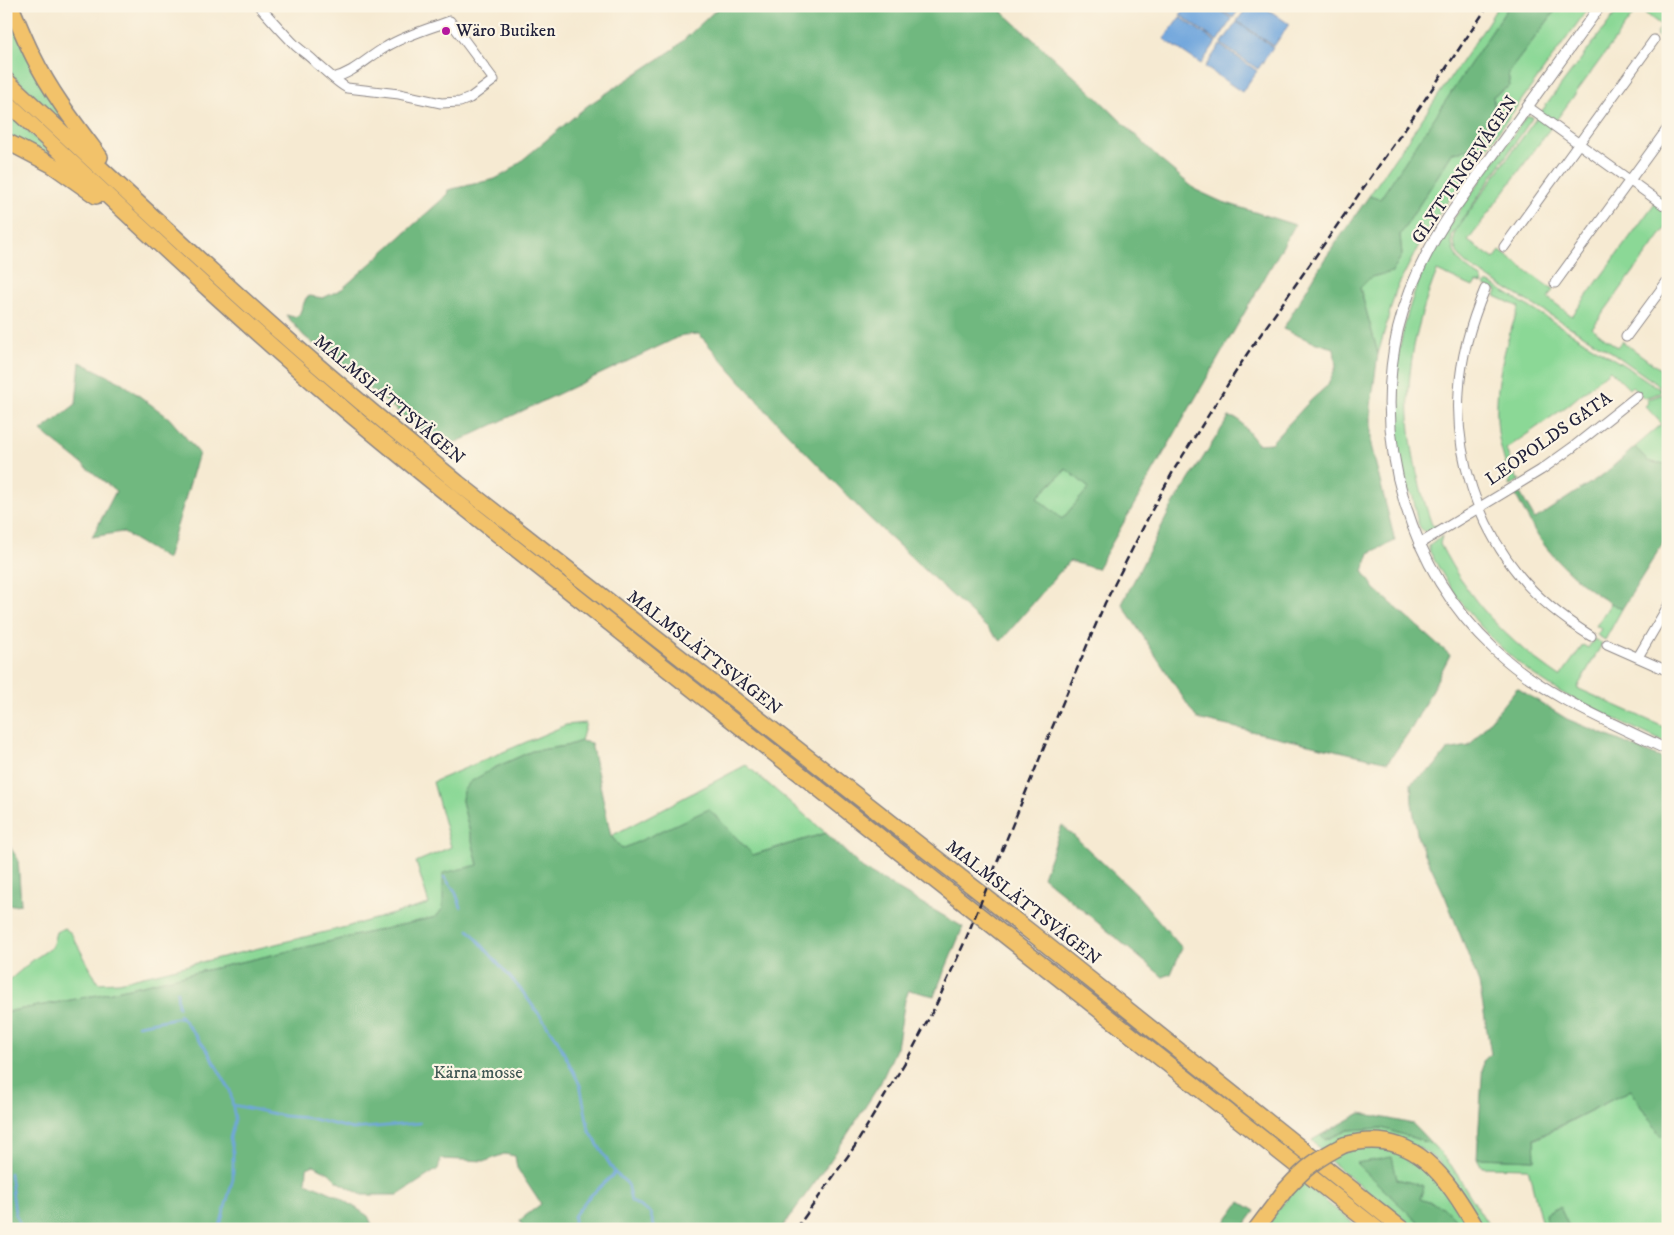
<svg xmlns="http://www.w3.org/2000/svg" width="1674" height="1235" viewBox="0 0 1674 1235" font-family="'IM FELL DW Pica',serif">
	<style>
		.green { fill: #8bd896; stroke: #567d68 }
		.forest { fill: #70b87f; stroke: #496d5d; fill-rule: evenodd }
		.water { fill: #6fa6dd; stroke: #48648c }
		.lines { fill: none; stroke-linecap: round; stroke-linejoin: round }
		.stream { stroke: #6fa6dd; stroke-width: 2.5 }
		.minor-casing { stroke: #8c8686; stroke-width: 11 }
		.tertiary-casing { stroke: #8c8686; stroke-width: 12 }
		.motorway-casing { stroke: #8c8686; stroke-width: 18 }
		.minor { stroke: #fff; stroke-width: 9 }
		.tertiary { stroke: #fff; stroke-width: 10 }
		.motorway { stroke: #f2c26a; stroke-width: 15 }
		.rail { stroke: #22223b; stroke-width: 2.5; stroke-dasharray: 8 4; stroke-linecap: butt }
		.motorway-bridge-casing { stroke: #8c8686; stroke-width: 18; stroke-linecap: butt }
		.motorway-bridge { stroke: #f2c26a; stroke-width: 15 }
		.poi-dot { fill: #b5179e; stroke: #fcf5e5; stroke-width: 2 }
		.labels { text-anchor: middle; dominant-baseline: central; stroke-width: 4.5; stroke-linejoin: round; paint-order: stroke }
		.poi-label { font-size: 18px; fill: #22223b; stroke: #fcf5e5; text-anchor: start }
		.street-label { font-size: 18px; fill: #22223b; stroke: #fcf5e5 }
		.park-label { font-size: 18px; fill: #425956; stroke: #fcf5e5 }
	</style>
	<rect width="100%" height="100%" fill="#fcf5e5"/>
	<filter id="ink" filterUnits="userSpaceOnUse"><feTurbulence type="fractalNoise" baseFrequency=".02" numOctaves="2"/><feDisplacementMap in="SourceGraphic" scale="10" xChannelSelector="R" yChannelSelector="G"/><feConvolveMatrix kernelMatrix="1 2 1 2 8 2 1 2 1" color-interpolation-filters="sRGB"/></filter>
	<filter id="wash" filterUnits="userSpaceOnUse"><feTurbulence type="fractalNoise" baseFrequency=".0096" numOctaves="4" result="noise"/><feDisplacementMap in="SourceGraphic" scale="20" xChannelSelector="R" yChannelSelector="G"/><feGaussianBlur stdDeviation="1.12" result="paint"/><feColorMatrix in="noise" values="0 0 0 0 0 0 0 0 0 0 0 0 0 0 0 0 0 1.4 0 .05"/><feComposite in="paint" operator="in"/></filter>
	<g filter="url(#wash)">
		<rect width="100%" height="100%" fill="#f6ead2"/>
		<!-- green -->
		<path class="green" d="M6 6 74 133 6 69Z
			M1498 6H1509L1380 200 1369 196 1482 32Z
			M1559 6H1590L1425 233 1396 290 1378 354 1360 288 1371 277 1392 272 1402 255 1400 235 1412 216 1453 152 1493 96 1510 86 1508 73Z
			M1621 6H1668V43L1656 35 1662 26 1638 8 1468 241 1494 259 1500 251 1553 290 1548 298 1572 316 1668 185V225L1592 328 1617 347 1622 341 1668 375V392L1613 353 1469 266C1457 257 1451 245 1456 230L1535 120Z
			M6 111 67 168 6 136Z
			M1529 116 1533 117 1452 235C1450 257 1464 267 1481 278L1483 283 1482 284 1476 282 1473 287 1437 271C1400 363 1400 432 1432 525L1438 527 1426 532C1414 528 1417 506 1412 495 1409 490 1410 494 1407 490 1396 473 1397 439 1396 419 1392 362 1406 301 1433 251 1444 231 1458 213 1471 194 1489 169 1507 143 1526 117Z
			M1487 283H1490L1630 369 1661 390 1660 393 1644 398 1632 386 1629 389 1610 370 1567 406 1506 449 1516 478 1520 480 1509 486 1510 481C1506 465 1500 448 1498 432 1493 388 1504 347 1519 307L1495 296 1497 291 1484 285Z
			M1665 393 1668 395V464L1649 462 1635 447 1662 424 1645 406 1648 403 1646 400Z
			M1067 469 1089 488 1062 519 1037 498Z
			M1442 536 1440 544C1469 601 1507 641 1560 677L1583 645 1588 648 1594 639 1602 644 1577 688 1668 729V744C1629 725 1588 709 1552 687 1499 654 1458 606 1429 550V546Z
			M1611 603 1622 609 1605 640 1597 635 1601 629 1596 626Z
			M586 723 581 741 566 746 532 751 494 768 471 782 463 791 462 801 478 865 444 897 443 908 436 917 103 994 6 1012V983L33 960 52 947 56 932 64 928 71 933 98 983 119 982 346 927 429 904 416 862 451 847 433 782 566 725Z
			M746 765 826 833 752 855 709 810 622 849 611 836Z
			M1631 1090 1660 1136 1668 1137V1229H1570L1559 1207 1545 1214 1548 1229H1543L1528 1168 1482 1167 1477 1158 1535 1160 1534 1140Z
			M1382 1128 1432 1144 1451 1165 1491 1229H1483L1452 1178 1439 1162 1419 1148 1398 1138 1321 1150 1312 1140 1321 1135 1325 1140 1348 1130Z
			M1359 1146 1386 1147 1415 1159 1436 1176 1472 1229H1464L1443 1207 1420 1199 1424 1186 1397 1179 1382 1187 1425 1229H1415L1327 1159Z
			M1302 1183 1361 1229H1262L1295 1189Z"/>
		<!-- forest -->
		<path class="forest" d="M720 6H996L1088 89 1164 163 1196 190 1220 201 1295 225 1097 569 1069 561 1001 641 865 514 770 415 699 334 683 335 444 448 304 336 286 315 294 317 299 315 306 298 310 296 323 298 342 289 447 195 448 190 495 179 508 172 587 106 674 49ZM1066 469 1089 488 1062 519 1037 498Z
			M1509 6H1559L1508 73 1510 86 1493 96 1495 115 1468 150 1453 152 1400 235 1402 255 1392 272 1371 277 1360 288 1378 354 1371 406V445L1395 541 1369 553 1363 571 1375 589 1450 655 1413 726 1388 762 1197 719 1122 604 1171 508 1229 417 1238 419 1258 444 1271 443 1310 401 1327 386 1336 367 1334 348 1313 342 1283 329 1324 260 1369 196 1380 199Z
			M80 362 122 383 169 418 199 453 167 559 122 532 92 537 116 491 41 431 76 404Z
			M1635 447 1649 462 1668 464V535L1622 609C1593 595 1565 571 1545 546 1533 531 1525 512 1516 496L1512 493 1522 486 1520 493 1535 519 1604 474Z
			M1517 688 1567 719 1668 761V1137L1660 1136 1631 1090 1534 1139 1535 1160 1477 1158 1483 1061 1491 1054 1479 983 1445 896 1418 839 1412 803 1411 783 1434 767 1447 750 1469 746Z
			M581 741 591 743 611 836 622 849 709 809 753 855 826 833 863 869 963 927 934 996 909 990 905 1000 897 1047 880 1084 830 1161 781 1229H523L520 1220 541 1204 517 1168 515 1156 504 1154 486 1161 441 1159 438 1169 398 1195H362L337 1181 329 1173 314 1165 307 1168 306 1182 338 1196 368 1216 374 1229H6V1012L103 994 436 917 443 908V873L478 865 462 801 463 791 470 782 494 768 532 751 566 746Z
			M1062 825 1136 894 1182 948 1171 974 1163 977 1043 877Z
			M6 841 18 859 21 904 6 906Z
			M1361 1113 1413 1124 1432 1144 1382 1128 1348 1130 1325 1140 1321 1135Z
			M1392 1157 1397 1179 1424 1186 1420 1199 1443 1207 1464 1229H1425L1356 1163Z
			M1240 1202 1255 1211 1242 1229H1220Z
			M1560 1207 1570 1229H1548L1545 1214Z"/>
		<!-- water -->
		<path class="water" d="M1187 6H1214L1232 19 1217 41 1180 15Z
			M1216 6H1241L1233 18Z
			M1248 6H1263L1289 24 1274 46 1237 21Z
			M1180 17 1216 42 1201 64 1164 39Z
			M1237 22 1273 47 1258 69 1221 44Z
			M1220 45 1257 71 1242 92 1205 67Z"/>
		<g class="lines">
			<!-- stream -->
			<path class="stream" d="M444 877 455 891 461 907
				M469 930 522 991 557 1039 580 1085 589 1130 615 1173 627 1183 631 1201 650 1213 655 1229
				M177 991 178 1007
				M179 1014 207 1050 230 1090 235 1119 230 1138 233 1152V1179L219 1229
				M138 1025 181 1017
				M233 1105 284 1116 309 1118 353 1129 420 1123
				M10 1173 15 1213 22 1229
				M574 1229V1216L587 1199 615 1173"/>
		</g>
	</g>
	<g filter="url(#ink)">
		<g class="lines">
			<!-- minor casing -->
			<g class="minor-casing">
				<path id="minor" d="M259 6C271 19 283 33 296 46 303 52 311 57 317 64 327 72 336 82 347 88L399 94 441 103 460 102 470 98 494 80 450 21C428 29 406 35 386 47 368 57 354 73 333 78
					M1528 107 1668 208
					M1504 247 1654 40
					M1555 283 1668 128
					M1485 289C1471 322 1461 356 1459 392 1455 456 1478 525 1519 575 1539 600 1564 619 1591 636
					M1626 337 1668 280
					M1419 544 1541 470 1573 447 1637 396
					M1607 644 1668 671
					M1638 657 1668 606"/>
			</g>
			<!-- tertiary casing -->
			<g class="tertiary-casing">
				<path id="tertiary" d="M1600 6 1449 216C1426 251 1408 288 1398 329 1372 444 1409 569 1495 650 1544 696 1608 721 1668 750"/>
			</g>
			<!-- motorway casing -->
			<g class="motorway-casing">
				<path id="motorway" d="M11 6C18 23 25 40 33 56 51 93 76 125 100 157
					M6 80C99 166 190 253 284 336 341 387 400 435 458 483L1033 934 1402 1229
					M6 101C121 208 236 318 356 419 456 503 560 583 662 665 900 854 1139 1041 1377 1229
					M6 141 52 165 96 196
					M1344 1145C1414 1126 1446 1177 1477 1229
					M1256 1229 1286 1189"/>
			</g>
			<!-- minor -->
			<use href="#minor" class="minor"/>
			<!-- tertiary -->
			<use href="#tertiary" class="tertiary"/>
			<!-- motorway -->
			<use href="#motorway" class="motorway"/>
			<!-- rail -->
			<path class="rail" d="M796 1229 855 1146 910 1054 936 1005 965 941 1052 728 1105 603 1152 510 1175 468 1247 354 1413 117 1488 6"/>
			<!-- motorway-bridge casing -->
			<g class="motorway-bridge-casing">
				<path id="motorway-bridge" d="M1286 1189C1305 1168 1318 1158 1344 1145"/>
			</g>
			<!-- motorway-bridge -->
			<use href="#motorway-bridge" class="motorway-bridge"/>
		</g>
	</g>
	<!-- markers -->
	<circle class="poi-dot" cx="446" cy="31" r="5"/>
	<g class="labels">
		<!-- poi labels -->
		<g class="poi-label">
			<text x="456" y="31">Wäro Butiken</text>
		</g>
		<!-- street labels -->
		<g class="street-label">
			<text transform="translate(1465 170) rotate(-56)">GLYTTINGEVÄGEN</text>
			<text transform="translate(389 400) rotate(40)">MALMSLÄTTSVÄGEN</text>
			<text transform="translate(1549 439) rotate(-35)">LEOPOLDS GATA</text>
			<text transform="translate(704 653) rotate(38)">MALMSLÄTTSVÄGEN</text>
			<text transform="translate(1023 903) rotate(38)">MALMSLÄTTSVÄGEN</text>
		</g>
		<!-- park labels -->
		<g class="park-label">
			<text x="478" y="1073">Kärna mosse</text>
		</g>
	</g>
	<!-- margin -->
	<rect width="1674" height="1235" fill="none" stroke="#fcf5e5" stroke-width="25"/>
</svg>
